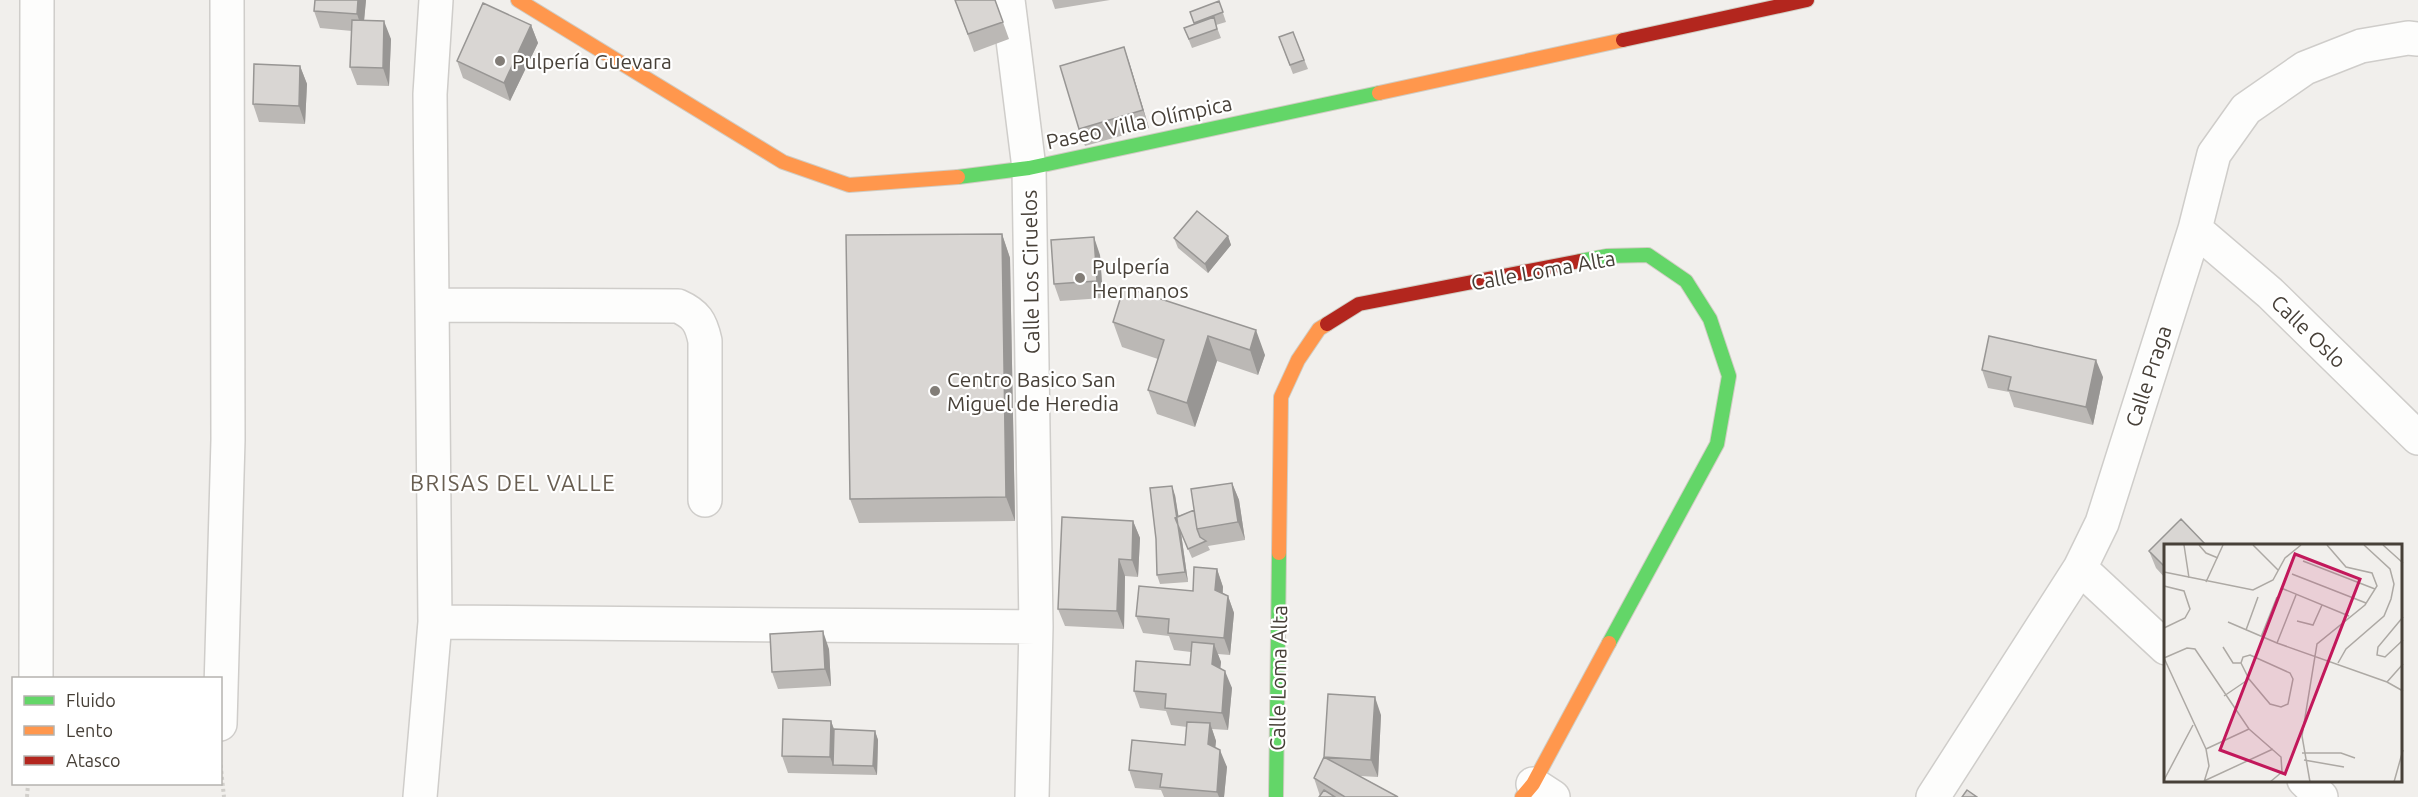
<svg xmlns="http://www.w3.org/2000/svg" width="2418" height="797" viewBox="0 0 2418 797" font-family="Ubuntu,sans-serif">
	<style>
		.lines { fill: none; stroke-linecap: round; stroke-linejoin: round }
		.street-casing { stroke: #cfcdca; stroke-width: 36 }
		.fast-casing { stroke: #d0ccc3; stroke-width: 16 }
		.slow-casing { stroke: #d0ccc3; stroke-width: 16 }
		.jam-casing { stroke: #d0ccc3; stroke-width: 16 }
		.path { stroke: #d1cfcb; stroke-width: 4; stroke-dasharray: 3 3; stroke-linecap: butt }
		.street { stroke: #fdfdfc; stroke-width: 33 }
		.fast { stroke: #63d668; stroke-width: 14 }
		.slow { stroke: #ff974d; stroke-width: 14 }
		.jam { stroke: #b3261e; stroke-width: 14 }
		.wall { fill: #bbb8b5 }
		.shaded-wall { fill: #989694 }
		.building { fill: #d9d6d3; stroke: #989694; stroke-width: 1.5 }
		.poi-dot { fill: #827d77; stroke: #fff; stroke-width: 2 }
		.labels { text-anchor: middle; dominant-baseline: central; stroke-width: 4.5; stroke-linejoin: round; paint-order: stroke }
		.poi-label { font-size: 21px; fill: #474038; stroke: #fff; text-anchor: start }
		.street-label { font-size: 21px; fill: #474038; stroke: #fff }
		.neighbourhood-label { font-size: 22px; letter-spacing: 1.5px; fill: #685e51; stroke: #fff }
		.inset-road { fill: none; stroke: #ada9a4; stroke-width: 1.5 }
		.view { fill: #c2185b; fill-opacity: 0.15; stroke: #c2185b; stroke-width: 3 }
		.inset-edge { fill: none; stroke: #474038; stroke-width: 3 }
	</style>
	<rect width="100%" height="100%" fill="#f1efec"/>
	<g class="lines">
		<!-- street casing -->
		<g class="street-casing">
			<path id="street" d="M1008 0 1029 168 1036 627 1032 797
				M2195 229 2270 293 2418 438
				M432 305 678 306C696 314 701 322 705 341V500
				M2080 568 2166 648
				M435 622 1036 627
				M36 678 37 0
				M220 724 228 440 227 0
				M2304 780 2321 797
				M1533 784 1553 797
				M420 797 435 622 430 94 436 0
				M1933 797 2080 568 2102 523 2195 229 2214 154 2246 109 2305 68 2361 46 2408 38 2418 39"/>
		</g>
		<!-- fast casing -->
		<g class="fast-casing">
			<path id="fast" d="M958 177 1029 168 1379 93
				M1580 261 1607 256 1648 255 1686 281 1710 319 1729 376 1717 444 1609 643
				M1276 797 1279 553"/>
		</g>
		<!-- slow casing -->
		<g class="slow-casing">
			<path id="slow" d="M518 0 783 162 849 185 958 177
				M1379 93 1623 40
				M1279 553 1281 397 1298 360 1319 329 1327 324
				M1522 797 1533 784 1609 643"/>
		</g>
		<!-- jam casing -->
		<g class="jam-casing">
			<path id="jam" d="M1623 40 1807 0
				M1327 324 1359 304 1580 261"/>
		</g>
		<!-- path -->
		<path class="path" d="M220 759 224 797
			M27 797 28 784"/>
		<!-- street -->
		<use href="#street" class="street"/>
		<!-- fast -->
		<use href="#fast" class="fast"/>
		<!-- slow -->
		<use href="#slow" class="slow"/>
		<!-- jam -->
		<use href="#jam" class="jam"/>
	</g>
	<!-- wall -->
	<path class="wall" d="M366 0 364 20 391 39 389 86 357 85 350 67 352 31 320 28 314 11Z
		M955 0H995L1009 39 974 52Z
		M1052 0H1110L1055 9Z
		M1219 1 1226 22 1216 25 1221 38 1192 48 1184 28 1194 24 1190 12Z
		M531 25 538 43 510 101 463 78 457 61Z
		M1293 32 1308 69 1293 74 1279 37Z
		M1124 47 1130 65 1149 128 1085 146 1079 129Z
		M300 66 307 84 305 124 259 122 253 104Z
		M1002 234 1010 258 1015 521 859 523 850 499Z
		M1228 236 1231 245 1208 273 1178 248 1174 238Z
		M1100 255 1103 298 1060 301 1054 284Z
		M1124 287 1265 355 1258 375 1217 361 1195 427 1157 414 1148 390 1158 359 1122 347 1113 322Z
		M1982 370 2103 377 2093 425 2014 407 2009 392 1988 388Z
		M1232 483 1239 500 1245 540 1208 546 1210 550 1192 558 1181 533 1188 582 1160 584 1157 575 1175 495 1178 516 1194 510Z
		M1133 521 1140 538 1138 577 1125 576 1124 629 1065 626 1058 609Z
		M2166 545V579L2156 568 2149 551Z
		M1217 569 1223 587V593L1228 596 1234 613 1230 655 1218 654 1221 662 1220 668 1232 688 1228 730 1212 729 1216 741 1215 747 1227 767 1224 797H1164L1161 790 1135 788 1129 770 1185 745 1187 727 1171 725 1166 711 1140 708 1134 691 1190 665 1191 652 1174 650 1169 636 1143 633 1136 616 1193 591Z
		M829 649 831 686 778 689 772 672Z
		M1381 715 1378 777 1360 776 1398 797H1319L1320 796 1314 778 1324 757Z
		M831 721 834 729 875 731 878 740 877 775 788 773 782 756Z"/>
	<!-- shaded-wall -->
	<path class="shaded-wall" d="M358 0H366L363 32 357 14Z
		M384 21 391 39 389 86 383 68Z
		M531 25 538 43 510 101 504 83Z
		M1124 47 1130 65 1149 128 1143 110Z
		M300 66 307 84 305 124 299 106Z
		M1002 234 1010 258 1015 521 1006 497Z
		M1228 236 1231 245 1208 273 1205 264Z
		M1094 237 1100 255 1103 298 1097 281Z
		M1256 330 1265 355 1258 375 1250 350Z
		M1208 336 1217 361 1195 427 1187 403Z
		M2096 360 2103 377 2093 425 2086 407Z
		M1232 483 1239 500 1245 540 1238 522Z
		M1172 486 1175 495 1181 531 1178 524Z
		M1133 521 1140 538 1138 577 1132 560Z
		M1178 525 1181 533 1188 582 1185 572Z
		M1119 559 1125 576 1124 629 1117 611Z
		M1217 569 1223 587 1221 607 1215 590Z
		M1228 596 1234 613 1230 655 1224 638Z
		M823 631 829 649 831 686 825 669Z
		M1214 644 1221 662 1219 682 1212 664Z
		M1225 671 1232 688 1228 730 1222 713Z
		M1375 697 1381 715 1378 777 1371 760Z
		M831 721 837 738 833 765 830 757Z
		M1210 723 1216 741 1214 761 1208 744Z
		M875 731 878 740 877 775 873 766Z
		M1220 750 1227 767 1224 797H1219L1217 792Z"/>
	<!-- building -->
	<path class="building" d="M315 0H358L357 14 314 11Z
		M955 0H995L1003 22 968 34Z
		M1219 1 1223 12 1194 23 1190 12Z
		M483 3 531 25 504 83 457 61Z
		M1214 17 1217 29 1189 39 1184 28Z
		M352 20 384 21 383 68 350 67Z
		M1293 32 1304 60 1290 65 1279 37Z
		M1124 47 1143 110 1079 129 1060 66Z
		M254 64 300 66 299 106 253 104Z
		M1197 211 1228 236 1205 264 1174 238Z
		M1002 234 1006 497 850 499 846 235Z
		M1094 237 1097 281 1054 284 1051 240Z
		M1124 287 1256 330 1250 350 1208 336 1187 403 1148 390 1164 340 1113 322Z
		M1989 336 2096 360 2086 407 2008 390 2011 377 1982 370Z
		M1232 483 1238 522 1197 529 1191 489Z
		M1172 486 1185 572 1157 575 1156 539 1150 488Z
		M1194 510 1197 529 1200 537 1206 541 1188 549 1175 518Z
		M1062 517 1133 521 1132 560 1119 559 1117 611 1058 609Z
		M2181 519 2206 545H2166V568L2149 551Z
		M1194 567 1217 569 1215 590 1228 596 1224 638 1168 633 1169 619 1136 616 1139 586 1193 591Z
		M823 631 825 669 772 672 770 634Z
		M1192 642 1214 644 1212 664 1225 671 1222 713 1165 708 1166 694 1134 691 1136 661 1190 665Z
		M1328 694 1375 697 1371 760 1324 757Z
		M783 719 831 721 830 757 782 756Z
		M1187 722 1210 723 1208 744 1220 750 1217 792 1160 787 1162 774 1129 770 1132 740 1185 745Z
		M834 729 875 731 873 766 833 765Z
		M1324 757 1398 797H1345L1314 778Z
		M1324 790 1335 797H1319Z
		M1967 790 1977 797H1962Z"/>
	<!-- markers -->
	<g class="poi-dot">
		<circle cx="500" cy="61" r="6"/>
		<circle cx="1080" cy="278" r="6"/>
		<circle cx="935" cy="391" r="6"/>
	</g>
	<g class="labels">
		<!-- poi labels -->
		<g class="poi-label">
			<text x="512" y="61">Pulpería Guevara</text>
			<text x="1092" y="266">Pulpería<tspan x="1092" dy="24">Hermanos</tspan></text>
			<text x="947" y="379">Centro Basico San<tspan x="947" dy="24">Miguel de Heredia</tspan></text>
		</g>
		<!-- street labels -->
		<g class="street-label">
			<text transform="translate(1139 122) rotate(-12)">Paseo Villa Olímpica</text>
			<text transform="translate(1543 270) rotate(-10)">Calle Loma Alta</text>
			<text transform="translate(1030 272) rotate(-91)">Calle Los Ciruelos</text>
			<text transform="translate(2309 331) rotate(44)">Calle Oslo</text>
			<text transform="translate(2148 376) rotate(-72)">Calle Praga</text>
			<text transform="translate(1278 678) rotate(-89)">Calle Loma Alta</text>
		</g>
		<!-- neighbourhood labels -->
		<g class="neighbourhood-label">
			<text x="513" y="482">BRISAS DEL VALLE</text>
		</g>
	</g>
	<!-- overview -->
	<g transform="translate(2164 544)">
		<rect width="238" height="238" fill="#f1efec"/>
		<path class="inset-road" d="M20 1 25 34M35 1 42 9 54 14M89 1 114 26M219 1 239 19M139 17 211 45M0 28 89 46 109 36 121 14 137 1M128 30 202 59M42 38 59 1M0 42 20 47 26 65 21 74 0 84M117 44 185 72M239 73 214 103 213 111 221 113 239 96M133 77 149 81 158 61M64 78 113 99 223 138 239 147M82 86 94 53M97 93 113 53M113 99 132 51M59 103 69 119H77M86 111 126 129 129 135 124 160 117 163 106 160 85 135 77 119 79 113ZM0 114 23 104 31 105 85 185 117 213 118 228 106 238M0 114 42 205 45 222 40 238M174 119 182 105 220 72 227 55 230 40 226 25 200 1M223 138 239 120M60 152 85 135M42 205 85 185M138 209H177L191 214M140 216 180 223M0 236 29 181M40 237 109 205M146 238 138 192 153 100 201 61 213 42 208 29 182 23 163 1M230 238 239 206"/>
		<path class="view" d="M131 10 196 35 121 230 56 206Z"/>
		<rect width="238" height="238" class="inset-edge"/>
	</g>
	<!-- legend -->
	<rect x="12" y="677" width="210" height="108" fill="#ffffff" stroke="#b5b3af" stroke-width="1.5"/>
	<rect x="24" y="696" width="30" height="9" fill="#63d668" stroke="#b5b3af" stroke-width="1.5"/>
	<text x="66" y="707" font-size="18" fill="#474038">Fluido</text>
	<rect x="24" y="726" width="30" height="9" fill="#ff974d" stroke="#b5b3af" stroke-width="1.5"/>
	<text x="66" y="737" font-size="18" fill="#474038">Lento</text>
	<rect x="24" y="756" width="30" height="9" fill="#b3261e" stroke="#b5b3af" stroke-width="1.5"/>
	<text x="66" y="767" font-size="18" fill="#474038">Atasco</text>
</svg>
